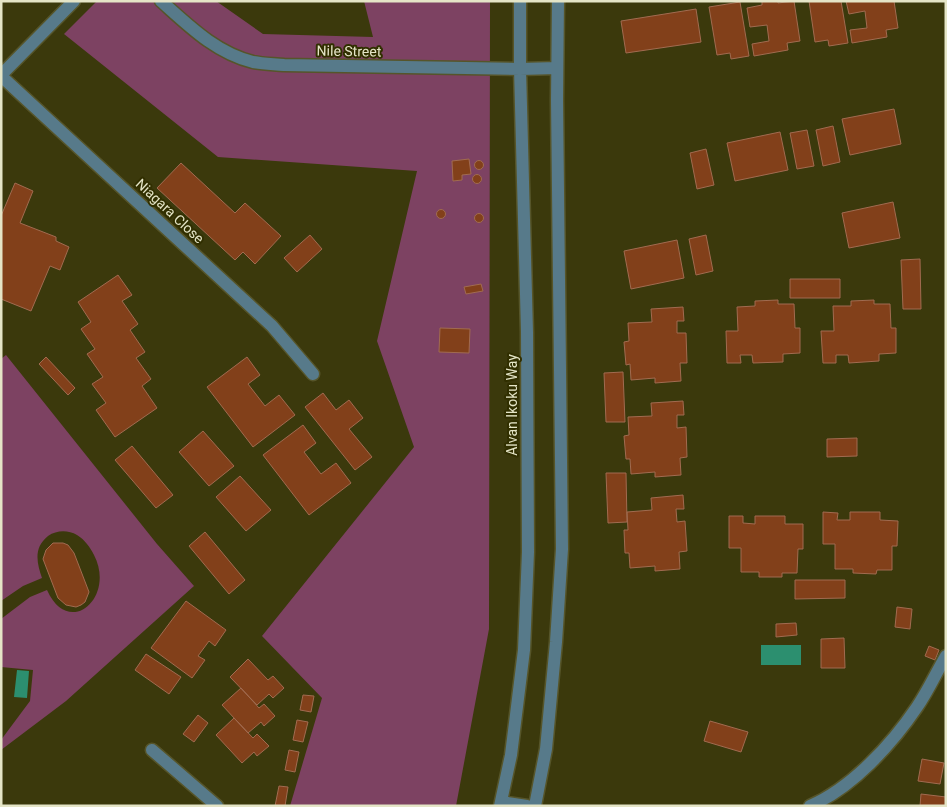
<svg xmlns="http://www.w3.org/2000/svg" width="947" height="807" viewBox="0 0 947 807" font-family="Roboto,sans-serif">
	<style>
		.green { fill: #7d4262 }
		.water { fill: #2c8f6f }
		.building { fill: #82401a; stroke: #a16b50 }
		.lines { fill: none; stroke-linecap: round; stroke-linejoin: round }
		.minor-casing { stroke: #56552a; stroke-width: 15 }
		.minor { stroke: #577a8a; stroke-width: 12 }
		.labels { text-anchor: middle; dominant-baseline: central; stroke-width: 4; stroke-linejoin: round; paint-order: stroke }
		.street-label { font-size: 14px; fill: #e5e5c7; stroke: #312f00 }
	</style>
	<rect width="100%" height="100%" fill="#3b390c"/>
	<!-- green -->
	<path class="green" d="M97 1H216L263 34 373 37 364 1H490L489 629 456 806H290L322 698 262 636 414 447 377 341 417 171 218 157 64 34Z
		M6 355 157 544 194 586 66 701 1 750V740L30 701 33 670 1 667V619L30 597 47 590C69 639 116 597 94 555 90 547 85 540 77 535 68 530 57 530 48 536 33 548 37 563 42 578L23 586 1 601V359Z"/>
	<!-- water -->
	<path class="water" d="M761 645H801V665H761Z
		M17 670 29 671 27 698 14 697Z"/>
	<!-- building -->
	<path class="building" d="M762 1H778V3L794 1 800 41 787 43 788 50 754 56 752 44 769 41 767 25 750 27 747 8 762 5Z
		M809 1H841L848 43 829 46 828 40 815 42Z
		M846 1H894L898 28 886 30 887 37 852 43 850 30 867 28 865 11 849 14Z
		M740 2 749 56 731 59 730 53 717 55 709 7Z
		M696 9 701 42 626 53 621 21Z
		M894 109 901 144 850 155 842 119Z
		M833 126 840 162 823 166 816 130Z
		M807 130 814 166 797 169 790 133Z
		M780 132 788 170 735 181 727 143Z
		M706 149 714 185 697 189 690 153Z
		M469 159 471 174 462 175V180L453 181 452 161Z
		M474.5 165a4.5 4.5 0 1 1 9 0a4.5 4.5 0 1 1-9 0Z
		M181 163 235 213 245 203 281 236 255 264 243 252 235 260 157 188Z
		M472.5 179a4.5 4.5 0 1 1 9 0a4.5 4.5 0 1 1-9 0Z
		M15 183 33 191 20 223 56 237V241L69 247 60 270 50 266 31 311 1 299V216Z
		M893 202 900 238 849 248 842 213Z
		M436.5 214a4.5 4.5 0 1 1 9 0a4.5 4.5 0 1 1-9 0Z
		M474.5 218a4.5 4.5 0 1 1 9 0a4.5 4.5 0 1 1-9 0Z
		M310 235 322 249 297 272 284 258Z
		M706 235 713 271 696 275 689 239Z
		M677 240 684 278 631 289 624 251Z
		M920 259 921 309H903L901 260Z
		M118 275 132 295 122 301 138 324 130 330 145 352 136 358 151 379 142 386 157 408 115 437 96 410 106 403 92 384 103 377 87 354 95 349 81 329 91 322 78 302Z
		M790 279H840V298H790Z
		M481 284 483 291 466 294 464 287Z
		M778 300V304H794L795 328H800V353L783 354V362L753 363 752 355H740L741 363H727L726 331H738L737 307 755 306V301Z
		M874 300V304H890L891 328H896V353L879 354V361L849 363 848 355H836V363H823L821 331H834L833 306H851V301Z
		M683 307 684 321H677V333H686L687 363H680L681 381 655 383V378L631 380 630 364 626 365 624 342 629 341 628 323 652 322 651 309Z
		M440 328 470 329 469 353 439 352Z
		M46 357 75 388 68 395 39 364Z
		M247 357 260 375 248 384 265 406 279 395 295 415 253 447 207 387Z
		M623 372 625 422H606L604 373Z
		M323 393 336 410 349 400 363 418 349 429 372 457 355 470 305 407Z
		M683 401 684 415H677V428L686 427 687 457 680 458 681 475 655 477V472L631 474 630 459H626L624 436 629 435 628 417 652 416 651 403Z
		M303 425 316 443 304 452 321 474 336 463 351 483 309 515 263 455Z
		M203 431 234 466 209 486 179 452Z
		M857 438V456L827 457V439Z
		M132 446 173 495 156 508 115 460Z
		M606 473H626L627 522 608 523Z
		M240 476 271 510 246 531 216 497Z
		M683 495 684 509H676L677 522 685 521 687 551 679 552 680 569 655 571V566L630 568 629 553H625L624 530H628L627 512 652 510 651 498Z
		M823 512 838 513 837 520H850V512H880V520L898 521 897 546H892V570H877L876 574 853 573V569H835V544H823Z
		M729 516H743V523L755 524V516H785V524H803V549H798L797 573H782V577H759V572H741V548H729Z
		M205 532 245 580 229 594 189 546Z
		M53 543H63L68 545 74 553 89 592 85 602 81 605 76 607 66 605 58 598 43 559 46 550Z
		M795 580H845V598L795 599Z
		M186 601 226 630 215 646 209 641 198 656 205 660 192 678 151 648Z
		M897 607 912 609 910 629 895 627Z
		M796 623 797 635 776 637V624Z
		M844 638 845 668H821V639Z
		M929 646 939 650 935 660 925 656Z
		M146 654 181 677 169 694 135 670Z
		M248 659 268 680 273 676 284 688 273 698 269 694 257 705 230 677Z
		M241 688 259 708 264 704 275 716 264 726 261 722 248 733 222 705Z
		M303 695 314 696 311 712 300 710Z
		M198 715 208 723 194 742 183 734Z
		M234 718 253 738 257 734 269 746 257 756 254 752 242 763 216 735Z
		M297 720 308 722 303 742 293 740Z
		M710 721 748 732 741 752 704 741Z
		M289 750 299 752 295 772 285 770Z
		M922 759 944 763 940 784 918 781Z
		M279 786 288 787 285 806H275Z
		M921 794 946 797V806H920Z"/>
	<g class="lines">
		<!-- minor casing -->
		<g class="minor-casing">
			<path id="minor" d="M161 1C189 26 216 53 253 62 263 64 274 64 284 65L520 69 557 68
				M1 75 74 1
				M1 76 272 326 313 374
				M152 750 217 806
				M501 802 527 806
				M500 806 511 755 524 650 528 552 527 332 520 69V1
				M535 806 546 749 556 642 562 549 557 100 558 1
				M810 806C852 788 892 744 917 707 928 691 936 673 946 656"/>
		</g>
		<!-- minor -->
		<use href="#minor" class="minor"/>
	</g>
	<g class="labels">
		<!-- street labels -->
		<g class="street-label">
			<text transform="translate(349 51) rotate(1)">Nile Street</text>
			<text transform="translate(170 211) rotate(43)">Niagara Close</text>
			<text transform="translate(512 405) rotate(-90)">Alvan Ikoku Way</text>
		</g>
	</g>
	<!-- border -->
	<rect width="947" height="807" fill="none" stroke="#e5e5c7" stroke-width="5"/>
</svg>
